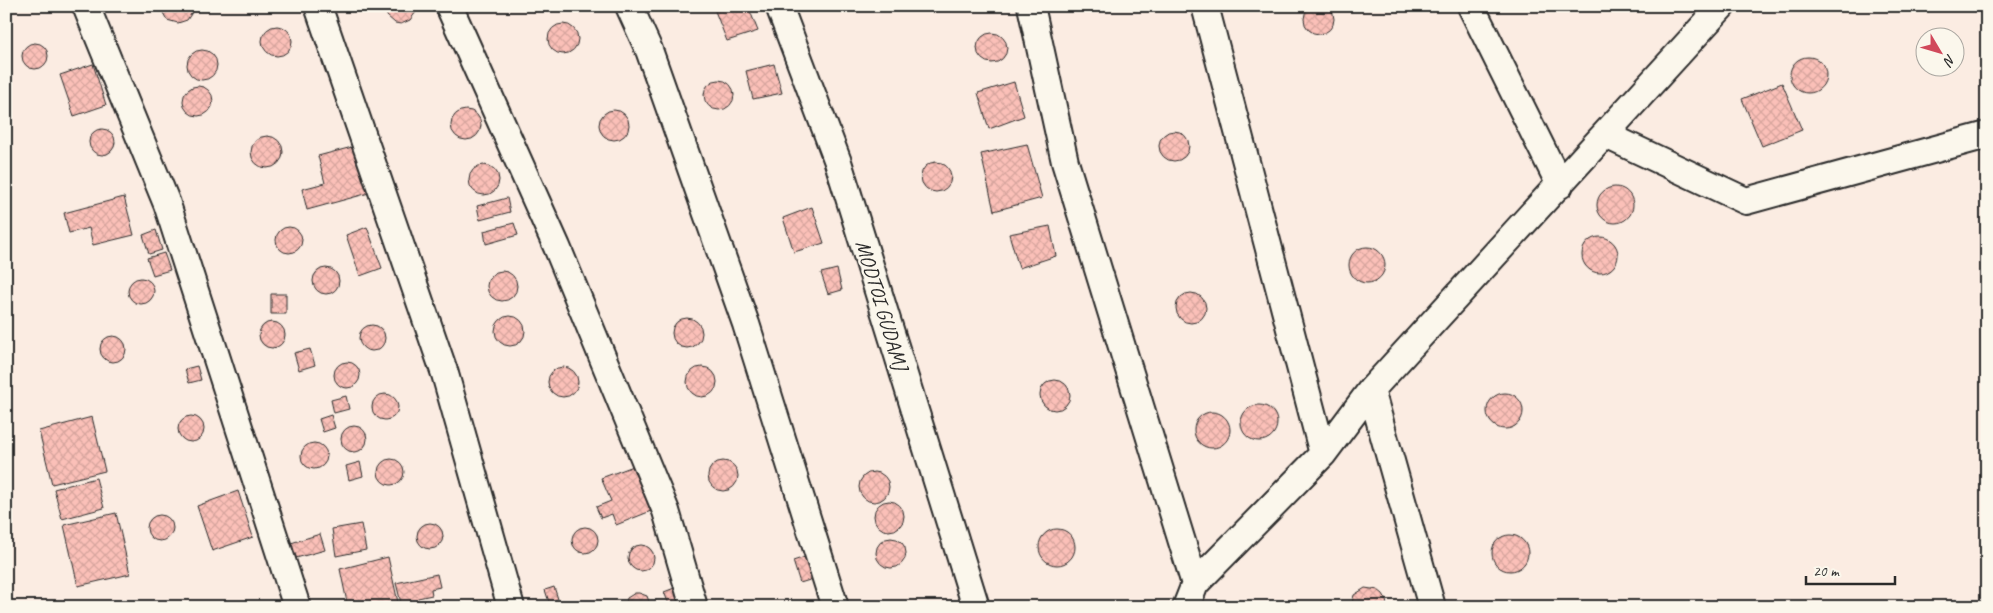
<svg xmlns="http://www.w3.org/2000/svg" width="1993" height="613" viewBox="0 0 1993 613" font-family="Caveat,sans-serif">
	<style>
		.building { fill: url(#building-cross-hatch); stroke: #2b2b2b }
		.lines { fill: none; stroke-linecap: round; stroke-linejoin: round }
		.street-casing { stroke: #2b2b2b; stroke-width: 30 }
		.street { stroke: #fbf7ec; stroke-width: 26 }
		.labels { text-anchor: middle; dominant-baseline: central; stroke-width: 4.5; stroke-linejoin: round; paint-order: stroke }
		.street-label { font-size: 21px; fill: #2b2b2b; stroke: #fbf7ec }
	</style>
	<defs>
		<pattern id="building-cross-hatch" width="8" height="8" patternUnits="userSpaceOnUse" patternTransform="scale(1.25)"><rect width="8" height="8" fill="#fbc0b8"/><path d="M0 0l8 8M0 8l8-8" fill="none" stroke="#d7a59e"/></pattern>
	</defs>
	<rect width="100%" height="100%" fill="#fbece2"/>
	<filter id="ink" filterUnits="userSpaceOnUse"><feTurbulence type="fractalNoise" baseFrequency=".02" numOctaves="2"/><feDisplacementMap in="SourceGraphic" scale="10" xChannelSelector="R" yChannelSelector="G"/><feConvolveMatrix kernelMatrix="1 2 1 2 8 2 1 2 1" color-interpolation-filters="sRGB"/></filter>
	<g filter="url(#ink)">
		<!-- building -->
		<path class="building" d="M1304 19a15 15 0 1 1 30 0a15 15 0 1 1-30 0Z
			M6 6 12 17 10 26 6 30Z
			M162 6H193V11L187 20 178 23 167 20 162 11Z
			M385 6H416V12L410 20 401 24 395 23 387 16Z
			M713 6H748L758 31 727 41Z
			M548 39a15 15 0 1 1 30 0a15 15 0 1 1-30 0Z
			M262 41a15 15 0 1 1 30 0a15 15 0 1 1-30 0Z
			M977 48a15 15 0 1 1 30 0a15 15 0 1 1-30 0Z
			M22 56a13 13 0 1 1 26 0a13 13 0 1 1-26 0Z
			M187 65a15 15 0 1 1 30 0a15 15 0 1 1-30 0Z
			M1790 75a18 18 0 1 1 36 0a18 18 0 1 1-36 0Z
			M93 64 106 105 74 116 60 75Z
			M774 64 782 93 753 99 746 71Z
			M704 95a15 15 0 1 1 30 0a15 15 0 1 1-30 0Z
			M1014 82 1024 116 989 129 978 93Z
			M1782 83 1802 130 1762 146 1742 99Z
			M183 101a15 15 0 1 1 30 0a15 15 0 1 1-30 0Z
			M451 125a15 15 0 1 1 30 0a15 15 0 1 1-30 0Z
			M599 125a15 15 0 1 1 30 0a15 15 0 1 1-30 0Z
			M89 142a13 13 0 1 1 26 0a13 13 0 1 1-26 0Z
			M1159 146a15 15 0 1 1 30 0a15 15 0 1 1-30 0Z
			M251 152a16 16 0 1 1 32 0a16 16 0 1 1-32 0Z
			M1027 144 1042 198 994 211 981 154Z
			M356 146 369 193 307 210 302 189 325 183 318 156Z
			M921 177a15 15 0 1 1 30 0a15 15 0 1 1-30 0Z
			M469 180a15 15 0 1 1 30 0a15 15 0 1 1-30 0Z
			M1597 205a18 18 0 1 1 36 0a18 18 0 1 1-36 0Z
			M124 197 134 235 93 245 89 228 69 233 64 213Z
			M507 198 510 212 480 220 477 206Z
			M812 207 824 243 794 252 783 218Z
			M514 223 518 235 486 244 484 231Z
			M1050 226 1056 256 1019 268 1009 234Z
			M367 227 382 268 360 276 346 235Z
			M276 240a13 13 0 1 1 26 0a13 13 0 1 1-26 0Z
			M156 230 162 250 149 254 143 235Z
			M1582 255a18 18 0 1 1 36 0a18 18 0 1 1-36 0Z
			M1349 265a18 18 0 1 1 36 0a18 18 0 1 1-36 0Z
			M164 253 170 270 153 275 147 258Z
			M313 281a13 13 0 1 1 26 0a13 13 0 1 1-26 0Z
			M837 269 842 290 828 294 821 273Z
			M487 286a15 15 0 1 1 30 0a15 15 0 1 1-30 0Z
			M128 291a13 13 0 1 1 26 0a13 13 0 1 1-26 0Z
			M1176 308a15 15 0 1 1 30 0a15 15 0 1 1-30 0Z
			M271 294H286V314H271Z
			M495 331a15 15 0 1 1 30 0a15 15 0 1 1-30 0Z
			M672 333a15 15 0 1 1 30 0a15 15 0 1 1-30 0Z
			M259 335a13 13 0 1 1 26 0a13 13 0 1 1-26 0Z
			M359 338a13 13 0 1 1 26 0a13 13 0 1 1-26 0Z
			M100 349a13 13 0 1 1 26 0a13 13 0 1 1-26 0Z
			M310 349 315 365 299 370 294 353Z
			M334 375a13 13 0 1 1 26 0a13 13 0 1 1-26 0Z
			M197 366 201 380 189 383 185 369Z
			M687 382a15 15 0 1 1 30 0a15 15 0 1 1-30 0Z
			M548 382a15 15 0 1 1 30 0a15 15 0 1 1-30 0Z
			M1040 395a15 15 0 1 1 30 0a15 15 0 1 1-30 0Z
			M1487 411a18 18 0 1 1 36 0a18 18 0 1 1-36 0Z
			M372 407a13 13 0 1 1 26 0a13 13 0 1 1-26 0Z
			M346 396 349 409 334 413 331 400Z
			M1241 423a18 18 0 1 1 36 0a18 18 0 1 1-36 0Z
			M1194 430a18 18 0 1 1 36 0a18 18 0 1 1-36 0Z
			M331 415 335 428 323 432 319 419Z
			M178 429a13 13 0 1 1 26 0a13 13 0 1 1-26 0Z
			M92 417 105 471 52 484 39 431Z
			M341 439a13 13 0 1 1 26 0a13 13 0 1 1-26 0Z
			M301 456a13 13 0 1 1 26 0a13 13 0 1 1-26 0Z
			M378 472a13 13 0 1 1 26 0a13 13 0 1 1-26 0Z
			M708 476a15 15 0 1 1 30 0a15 15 0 1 1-30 0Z
			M360 462 363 476 349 480 346 466Z
			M639 464 656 509 616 525 612 514 601 518 596 507 611 501 601 478Z
			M859 487a15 15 0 1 1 30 0a15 15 0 1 1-30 0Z
			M96 478 104 508 62 519 54 489Z
			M238 491 253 537 212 551 197 506Z
			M874 516a15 15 0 1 1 30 0a15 15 0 1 1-30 0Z
			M116 513 130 574 78 586 64 525Z
			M147 528a13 13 0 1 1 26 0a13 13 0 1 1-26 0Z
			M417 536a13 13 0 1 1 26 0a13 13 0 1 1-26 0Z
			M361 524 366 550 336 556 332 529Z
			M572 540a13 13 0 1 1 26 0a13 13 0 1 1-26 0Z
			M1039 547a18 18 0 1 1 36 0a18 18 0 1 1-36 0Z
			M320 534 325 550 296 558 291 543Z
			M1492 553a18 18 0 1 1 36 0a18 18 0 1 1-36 0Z
			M876 553a15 15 0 1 1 30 0a15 15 0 1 1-30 0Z
			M628 558a13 13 0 1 1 26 0a13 13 0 1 1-26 0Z
			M388 557 399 607H348L340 569Z
			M805 557 813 579 800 583 793 561Z
			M437 574 440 587 431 589 432 595 418 598 420 607H402L396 583Z
			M554 587 558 599 549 602 545 590Z
			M677 587 683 603 670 607 664 592Z
			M1365 588 1378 590 1383 594 1386 599 1387 607H1351L1354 595Z
			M635 593H639L647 596 651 607H625L627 598Z"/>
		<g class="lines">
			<!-- street casing -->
			<g class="street-casing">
				<path id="street" d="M86 6 167 204 297 607
					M318 6 445 374 511 607
					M449 6 557 247 666 511 694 607
					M629 6 649 50 746 324 835 607
					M779 6 838 162 976 607
					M1031 6 1065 162 1195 584
					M1205 6 1323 454
					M1471 6 1560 185
					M1606 135 1746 201 1987 135
					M1371 390 1432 607
					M1186 607 1195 584 1323 454 1371 390 1722 6"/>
			</g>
			<!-- street -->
			<use href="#street" class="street"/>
		</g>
	</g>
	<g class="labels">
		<!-- street labels -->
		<g class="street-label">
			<text transform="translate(882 305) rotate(73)">MODTOI GUDAMJ</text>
		</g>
	</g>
	<!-- margin -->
	<rect width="1993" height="613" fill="none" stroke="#fbf7ec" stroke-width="25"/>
	<rect x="12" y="12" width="1968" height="588" fill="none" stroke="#2b2b2b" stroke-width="2" filter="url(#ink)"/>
	<!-- north arrow -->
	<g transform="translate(1940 52) rotate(128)"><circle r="24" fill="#fbf7ec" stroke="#a8a59f"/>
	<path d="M0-4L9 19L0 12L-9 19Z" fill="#d1495b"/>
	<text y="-8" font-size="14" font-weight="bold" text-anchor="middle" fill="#2b2b2b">N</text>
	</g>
	<!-- scale -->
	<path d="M1806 576v8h89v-8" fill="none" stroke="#2b2b2b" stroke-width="2.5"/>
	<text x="1813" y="576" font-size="15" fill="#2b2b2b" stroke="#fbf7ec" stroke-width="4" paint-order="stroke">20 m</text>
</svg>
